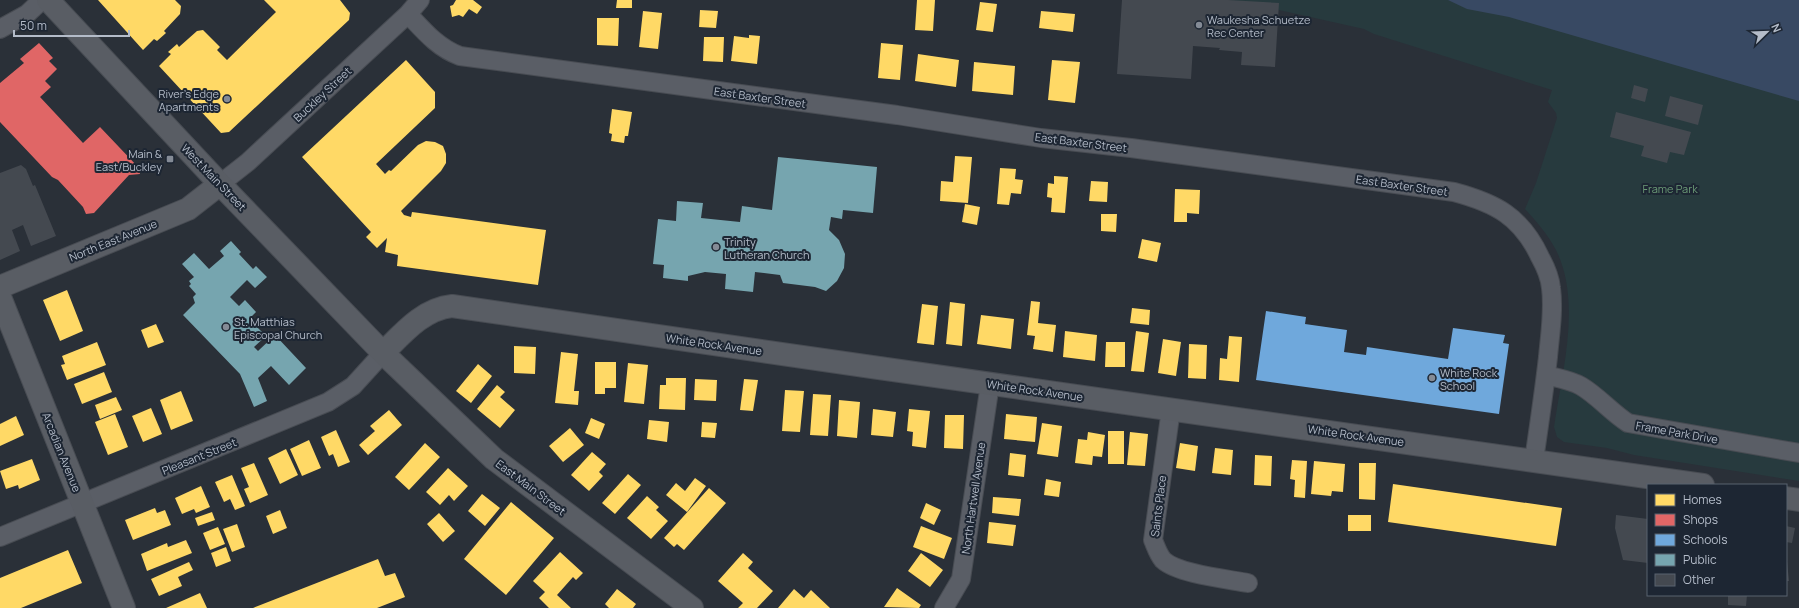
<svg xmlns="http://www.w3.org/2000/svg" width="1799" height="608" viewBox="0 0 1799 608" font-family="Manrope,sans-serif">
	<style>
		.green { fill: #273a3e }
		.water { fill: #384963 }
		.homes { fill: #ffd966 }
		.shops { fill: #e06666 }
		.schools { fill: #6fa8dc }
		.public { fill: #76a5af }
		.building { fill: #444950 }
		.lines { fill: none; stroke-linecap: round; stroke-linejoin: round }
		.street-casing { stroke: #484c53; stroke-width: 20 }
		.secondary-casing { stroke: #484c53; stroke-width: 24 }
		.street { stroke: #5a5e66; stroke-width: 18 }
		.secondary { stroke: #595d64; stroke-width: 22 }
		.poi-dot { fill: #848b96; stroke: #1d2633; stroke-width: 1.5 }
		.labels { text-anchor: middle; dominant-baseline: central; stroke-width: 4; stroke-linejoin: round; paint-order: stroke }
		.poi-label { font-size: 11px; fill: #b4bcc9; stroke: #1d2633; text-anchor: start }
		.street-label { font-size: 11px; fill: #b4bcc9; stroke: #1d2633 }
		.park-label { font-size: 11px; fill: #6b9a76; stroke: #1d2633 }
	</style>
	<rect width="100%" height="100%" fill="#2a3038"/>
	<!-- green -->
	<path class="green" d="M1222 0H1799V481L1634 455 1607 448 1564 442 1557 437 1554 427C1562 372 1582 302 1556 250 1548 235 1537 222 1525 209L1536 183 1557 118 1556 113 1548 102 1552 90 1374 34 1364 29 1257 5Z"/>
	<!-- water -->
	<path class="water" d="M1448 0H1799V101L1509 17 1467 9Z"/>
	<!-- homes -->
	<path class="homes" d="M98 0H175L181 6 180 14 164 31 166 33 157 41 154 39 143 50Z
		M264 0H340L350 13 349 20 229 132 221 133 159 66 171 54 168 52 177 44 179 47 197 31 203 30 220 47 217 50 227 60 276 12Z
		M456 0H473L482 7 477 14 469 9 463 17 459 15 452 17 450 6 453 5Z
		M617 0H632V8H616Z
		M917 0H935L933 31 915 30Z
		M980 2 997 4 993 32 976 30Z
		M700 10 718 11 716 28 699 27Z
		M643 11 662 13 658 49 639 47Z
		M1041 11 1075 14 1073 32 1039 28Z
		M597 18H619L618 46 597 45Z
		M749 35 760 36 757 64 731 61 734 36 749 38Z
		M704 37H724L723 62 703 61Z
		M881 43 903 45 900 80 878 78Z
		M918 54 959 60 956 87 915 81Z
		M406 60 435 92V108L376 164 385 174 389 170 391 171 418 145 426 141 435 142 443 146 446 154V163L441 171 401 211 404 215 411 217 412 212 546 230 538 285 397 266 398 255 385 252 387 238 377 248 366 237 371 232 302 157Z
		M1052 60 1080 62 1075 103 1048 100Z
		M974 62 1015 66 1013 95 972 91Z
		M612 109 632 112 628 136H625L624 143 611 141 612 134 609 133Z
		M955 156 972 157 968 203 940 201 941 181 953 182Z
		M1000 168 1016 169 1015 179 1023 180 1021 194 1011 193 1009 205 997 204Z
		M1054 176 1068 177 1065 213 1051 212 1052 198 1047 197 1048 183 1054 184Z
		M1091 181 1108 182 1107 202 1089 201Z
		M1175 189 1200 190 1199 214 1187 213V222H1174Z
		M965 204 980 207 977 225 962 222Z
		M1101 214H1117L1116 232 1101 231Z
		M1142 239 1161 243 1157 262 1138 258Z
		M67 290 83 331 60 341 43 300Z
		M1031 301 1040 302 1038 323 1056 325 1053 352 1033 349 1035 336 1027 335Z
		M950 302 965 304 962 346 946 344Z
		M922 304 938 306 934 345 917 343Z
		M1132 308 1150 310 1149 325 1130 323Z
		M981 315 1014 319 1011 349 977 344Z
		M156 324 164 342 148 348 141 330Z
		M1065 331 1097 335 1095 361 1063 357Z
		M1136 331 1149 333 1144 372 1131 371Z
		M1229 336 1242 337 1239 382 1219 380 1220 358 1227 359Z
		M1163 339 1181 342 1176 376 1158 373Z
		M97 342 106 365 67 380 61 365 65 364 62 356Z
		M1106 342H1125V367H1105Z
		M1189 344 1207 345 1206 379 1188 378Z
		M514 346 536 347 535 374 514 373Z
		M561 352 578 354 574 391H579L578 405 555 403Z
		M595 362H616V388H605V394H595Z
		M628 363 648 365 644 404 624 402Z
		M478 364 492 376 471 403 456 391Z
		M104 372 112 392 82 404 74 384Z
		M666 378H686L685 410 659 409 660 385H666Z
		M695 379 717 380 716 401 694 400Z
		M744 379 758 380 753 411 740 410Z
		M497 385 505 392 500 397 515 410 500 428 477 409Z
		M785 390 804 391 800 432 782 431Z
		M181 391 193 421 171 430 160 400Z
		M813 394 831 395 828 436 810 435Z
		M116 397 122 410 100 419 95 405Z
		M839 400 860 402 857 438 837 436Z
		M151 408 162 434 143 442 132 416Z
		M873 409 896 412 893 437 871 435Z
		M909 409 930 411 926 448 912 446 913 432 907 431Z
		M389 410 402 425 368 455 359 445 375 431 370 426Z
		M115 414 128 447 108 455 95 422Z
		M1006 414 1037 417 1035 442 1004 439Z
		M945 415H964L963 449 944 448Z
		M16 416 24 435 0 446V424Z
		M591 418 605 424 599 439 585 433Z
		M649 420 669 422 667 442 647 439Z
		M702 422 717 423 715 438 701 437Z
		M1042 423 1062 426 1058 457 1037 454Z
		M570 428 584 445 563 462 549 446Z
		M336 430 350 462 338 467 333 454 329 456 321 437Z
		M1108 431H1124V464H1108Z
		M1088 432 1105 435 1102 457 1093 456 1092 465 1075 463 1078 439 1087 440Z
		M1130 432 1148 434 1145 466 1127 465Z
		M309 440 321 468 302 476 290 449Z
		M425 443 440 457 409 490 395 477Z
		M1180 443 1198 446 1195 471 1176 468Z
		M1215 448 1233 450 1231 475 1212 473Z
		M286 449 298 475 280 484 268 458Z
		M592 452 606 464 599 472 603 476 589 491 571 475Z
		M1010 453 1026 455 1024 477 1008 475Z
		M1255 455 1272 456 1271 486 1254 485Z
		M32 459 40 480 19 489 18 485 6 489 0 471Z
		M1292 460 1307 461 1305 498 1294 497 1295 480 1290 479Z
		M1314 461 1345 464 1343 492 1332 491 1331 496 1311 494Z
		M254 463 268 495 250 503 244 489 249 487 241 468Z
		M1359 463H1376L1375 500 1359 499Z
		M448 468 468 486 454 501 449 495 440 505 426 492Z
		M628 474 641 485 615 514 602 503Z
		M232 475 245 506 235 510 230 499 224 502 215 482Z
		M695 478 706 486 687 512 666 495 676 483 685 491Z
		M1046 479 1061 482 1059 497 1044 495Z
		M1393 484 1562 508 1556 546 1388 522Z
		M201 486 210 507 196 513 194 509 182 514 175 498Z
		M709 488 726 503 684 550 677 544 674 547 664 538Z
		M482 494 500 508 485 526 468 511Z
		M647 496 659 507 656 510 668 521 651 539 627 518Z
		M993 497 1021 499 1019 516 992 513Z
		M511 502 554 538 506 595 464 559Z
		M926 503 941 510 934 525 920 518Z
		M155 508 157 513 165 510 171 525 133 540 125 520Z
		M280 510 287 528 273 534 266 516Z
		M212 512 215 520 198 526 195 518Z
		M439 513 455 531 443 542 427 524Z
		M1348 515H1371V531H1348Z
		M989 522 1016 525 1013 546 987 543Z
		M237 524 245 547 232 552 223 529Z
		M921 526 952 538 944 559 913 547Z
		M218 527 225 544 210 550 203 533Z
		M186 540 192 553 147 571 141 554 167 543 168 547Z
		M226 547 231 561 216 567 211 553Z
		M68 550 82 583 21 608H0V578Z
		M560 552 583 573 576 580 573 577 557 595 571 608H549L539 598 545 592 533 581Z
		M743 553 753 562 748 568 773 591 757 608H738L743 603 718 581Z
		M921 553 943 570 930 587 908 571Z
		M378 559 385 576 395 573 405 597 377 608H253Z
		M189 562 193 570 178 577 182 586 159 596 151 579Z
		M897 588 921 605 919 608 884 607Z
		M617 589 636 604 633 608H609L605 604Z
		M794 589 804 598 811 590 830 608H778Z
		M200 593 207 608H166Z"/>
	<!-- shops -->
	<path class="shops" d="M39 43 53 58 49 61 57 69 45 81 51 87 40 97 83 143 100 127 138 167 140 174 129 175 94 213 86 214 83 207 58 180 52 177 0 122V83L24 63 20 59Z"/>
	<!-- schools -->
	<path class="schools" d="M1266 311 1306 317 1305 324 1347 330 1344 352 1366 355 1367 347 1448 359 1453 328 1505 335 1503 343 1509 344 1499 414 1256 380Z"/>
	<!-- public -->
	<path class="public" d="M778 157 877 167 873 213 843 210 842 219 831 217 829 230 839 240 845 254 844 268 837 281 826 291 815 287 783 283 780 275 755 272 753 292 725 289 726 274 705 272 688 276V281L663 278 664 265 653 264 658 219 676 221 677 201 703 203 701 218 740 222 742 206 772 210Z
		M231 241 241 252 239 254 253 269 256 266 267 277 255 288 247 280 230 297 239 306 245 300 256 312 249 319 266 336 254 347 258 351 275 335 306 368 289 385 271 366 258 378 267 401 254 407 240 374 183 315 195 303 193 297 196 294 189 286 191 284 189 281 194 277 182 264 194 253 209 269 224 256 220 251Z"/>
	<!-- building -->
	<path class="building" d="M1122 0H1228L1279 3 1275 67 1241 65 1242 52 1219 50 1220 48 1193 46 1191 79 1117 74Z
		M1634 85 1648 89 1645 102 1631 98Z
		M1670 96 1703 105 1698 125 1665 116Z
		M1616 112 1691 132 1684 155 1670 152 1667 163 1641 156 1644 146 1610 137Z
		M21 165 26 169 33 186 35 185 56 236 31 246 23 225 12 230 20 251 0 260V173Z
		M1616 515 1648 519V563L1623 560 1615 528Z
		M1786 526 1795 528 1792 543 1786 542Z
		M1786 552 1789 581H1786Z
		M1728 595H1747L1746 606 1728 605Z"/>
	<g class="lines">
		<!-- street casing -->
		<g class="street-casing">
			<path id="street" d="M408 14C424 31 438 48 460 56L897 115 1041 138 1131 148 1454 192C1495 203 1521 216 1540 257 1545 266 1550 277 1551 288 1554 311 1550 334 1548 357 1544 392 1539 426 1534 460
				M0 29 27 14 42 0
				M220 184 248 162 408 14 420 0
				M1546 375C1557 378 1571 380 1581 386 1598 396 1611 412 1628 423L1799 453
				M1171 409 1153 540C1156 547 1158 554 1163 560 1178 574 1227 579 1248 583
				M0 537 328 402 353 386 383 353
				M944 608 961 579 990 384"/>
		</g>
		<!-- secondary casing -->
		<g class="secondary-casing">
			<path id="secondary" d="M48 0 220 184 383 353 494 459 692 608
				M0 287 188 209 220 184
				M0 297 124 608
				M383 353C403 333 423 309 452 306L879 368 1703 485
				M1786 498 1799 500"/>
		</g>
		<!-- street -->
		<use href="#street" class="street"/>
		<!-- secondary -->
		<use href="#secondary" class="secondary"/>
	</g>
	<!-- markers -->
	<g class="poi-dot">
		<circle cx="1199" cy="25" r="4"/>
		<circle cx="227" cy="99" r="4"/>
		<rect x="166" y="155" width="8" height="8" rx="2"/>
		<circle cx="716" cy="247" r="4"/>
		<circle cx="226" cy="327" r="4"/>
		<circle cx="1432" cy="378" r="4"/>
	</g>
	<g class="labels">
		<!-- poi labels -->
		<g class="poi-label">
			<text x="1207" y="19">Waukesha Schuetze<tspan x="1207" dy="13">Rec Center</tspan></text>
			<text x="219" y="93" text-anchor="end">River's Edge<tspan x="219" dy="13">Apartments</tspan></text>
			<text x="162" y="153" text-anchor="end">Main &amp;<tspan x="162" dy="13">East/Buckley</tspan></text>
			<text x="724" y="241">Trinity<tspan x="724" dy="13">Lutheran Church</tspan></text>
			<text x="234" y="321">St. Matthias<tspan x="234" dy="13">Episcopal Church</tspan></text>
			<text x="1440" y="372">White Rock<tspan x="1440" dy="13">School</tspan></text>
		</g>
		<!-- street labels -->
		<g class="street-label">
			<text transform="translate(322 94) rotate(-43)">Buckley Street</text>
			<text transform="translate(760 97) rotate(8)">East Baxter Street</text>
			<text transform="translate(1081 142) rotate(7)">East Baxter Street</text>
			<text transform="translate(214 177) rotate(46)">West Main Street</text>
			<text transform="translate(1402 185) rotate(8)">East Baxter Street</text>
			<text transform="translate(113 240) rotate(-22)">North East Avenue</text>
			<text transform="translate(714 344) rotate(8)">White Rock Avenue</text>
			<text transform="translate(1035 390) rotate(8)">White Rock Avenue</text>
			<text transform="translate(1677 432) rotate(10)">Frame Park Drive</text>
			<text transform="translate(1356 435) rotate(8)">White Rock Avenue</text>
			<text transform="translate(62 452) rotate(68)">Arcadian Avenue</text>
			<text transform="translate(199 456) rotate(-22)">Pleasant Street</text>
			<text transform="translate(531 487) rotate(37)">East Main Street</text>
			<text transform="translate(973 498) rotate(-82)">North Hartwell Avenue</text>
			<text transform="translate(1158 506) rotate(-83)">Saints Place</text>
		</g>
		<!-- park labels -->
		<g class="park-label">
			<text x="1670" y="188">Frame Park</text>
		</g>
	</g>
	<!-- legend -->
	<rect x="1647" y="484" width="140" height="112" fill="#1d2633" stroke="#59626f"/>
	<rect x="1655" y="494" width="20" height="12" fill="#ffd966" stroke="#59626f"/>
	<text x="1683" y="504" font-size="12" fill="#b4bcc9">Homes</text>
	<rect x="1655" y="514" width="20" height="12" fill="#e06666" stroke="#59626f"/>
	<text x="1683" y="524" font-size="12" fill="#b4bcc9">Shops</text>
	<rect x="1655" y="534" width="20" height="12" fill="#6fa8dc" stroke="#59626f"/>
	<text x="1683" y="544" font-size="12" fill="#b4bcc9">Schools</text>
	<rect x="1655" y="554" width="20" height="12" fill="#76a5af" stroke="#59626f"/>
	<text x="1683" y="564" font-size="12" fill="#b4bcc9">Public</text>
	<rect x="1655" y="574" width="20" height="12" fill="#444950" stroke="#59626f"/>
	<text x="1683" y="584" font-size="12" fill="#b4bcc9">Other</text>
	<!-- north arrow -->
	<g transform="translate(1767 32) rotate(67)" stroke="#1d2633" stroke-width="3" paint-order="stroke">
	<path d="M0-3L7 15L0 10L-7 15Z" fill="#b4bcc9"/>
	<text y="-6" font-size="11" font-weight="bold" text-anchor="middle" fill="#b4bcc9">N</text>
	</g>
	<!-- scale -->
	<path d="M14 30v6h115v-6" fill="none" stroke="#b4bcc9" stroke-width="2"/>
	<text x="20" y="30" font-size="12" fill="#b4bcc9" stroke="#1d2633" stroke-width="3" paint-order="stroke">50 m</text>
</svg>
